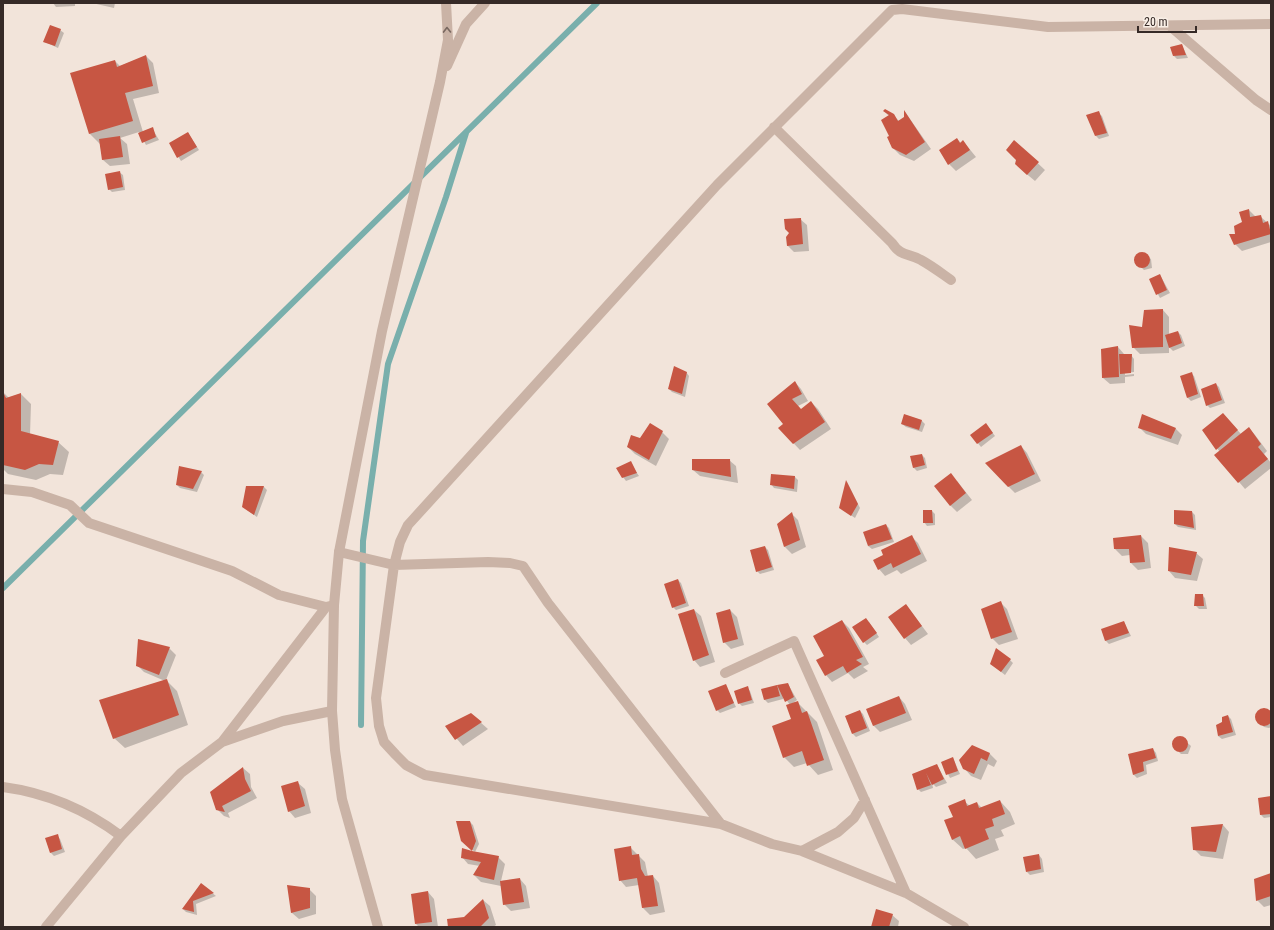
<svg xmlns="http://www.w3.org/2000/svg" width="1274" height="930" viewBox="0 0 1274 930" font-family="'Roboto Condensed',sans-serif">
	<style>
		.shadow { fill: #0003 }
		.lines { fill: none; stroke-linecap: round; stroke-linejoin: round }
		.stream { stroke: #79afac; stroke-width: 6 }
		.building { fill: #c75643 }
		.minor { stroke: #cab3a6; stroke-width: 10 }
		.tertiary { stroke: #cab3a6; stroke-width: 10 }
		.oneway { stroke: #796860 }
	</style>
	<rect width="100%" height="100%" fill="#f2e4da"/>
	<!-- shadow -->
	<path class="shadow" d="M53 3H75V6L56 7Z
		M92 3H115L114 8Z
		M60 30 64 33 58 48 45 42Z
		M1182 45 1188 58 1177 59 1174 56Z
		M146 56 153 63 159 93 133 99 143 132 152 128 159 140 146 145 139 132 120 138 127 144 130 164 110 166 103 160 100 144 90 134 72 74 115 61 120 66Z
		M884 111 893 115 899 121 905 118V112L931 149 914 161 900 155 893 148 890 137 889 116Z
		M1098 113 1102 116 1109 136 1099 139 1096 136Z
		M188 133 199 150 181 161 170 144Z
		M957 139 961 143 963 141 976 157 956 171 949 164Z
		M1014 141 1045 170 1035 181 1023 171 1017 160Z
		M119 172 123 175 125 190 112 192 109 189Z
		M1249 210 1256 217 1260 216 1271 226V242L1242 251 1235 244 1236 235Z
		M800 219 807 225 809 251 794 252 787 245Z
		M1140 252 1151 259 1152 268 1144 270 1134 260Z
		M1160 275 1170 293 1160 298 1150 280Z
		M1163 310 1169 317V335L1178 332 1181 335 1185 346 1173 351 1169 347V353L1140 354 1133 347 1143 328Z
		M1118 347 1124 354 1131 355 1134 359V372L1125 373V375L1134 374V376L1125 377V383L1110 384 1103 378Z
		M686 372 689 376 685 397 672 392 669 389Z
		M1191 373 1194 376 1201 397 1191 401 1188 398Z
		M795 382 801 389 808 401 798 406 801 410 811 402 818 409 831 429 800 450 779 428 784 424Z
		M1216 384 1219 387 1225 403 1210 408 1207 405Z
		M3 392 9 398 21 394 31 404 30 435 58 442 69 452 63 475 50 474 36 480 8 474 3 469Z
		M1223 414 1241 434 1249 428 1255 435 1267 451 1264 454 1271 463V468L1245 489 1216 455 1220 452 1203 431Z
		M905 415 922 421 925 424 922 432 906 427 902 424Z
		M1143 415 1176 429 1182 435 1178 445 1146 434 1139 427Z
		M989 428 995 436 981 447 971 435Z
		M662 432 669 439 656 466 635 454 628 447 641 439Z
		M1021 446 1027 453 1041 481 1015 493 1008 486Z
		M922 455 925 458 927 468 917 471 914 468 912 457Z
		M729 460 736 466 738 483 700 476 693 470Z
		M630 463 639 476 626 481 623 477Z
		M201 472 204 475 197 492 180 488 177 485Z
		M772 475 795 477 798 480 797 492 774 488 771 484Z
		M957 481 972 500 957 512 950 505Z
		M847 482 860 508 855 518 843 510Z
		M247 487H264L267 490 257 517 247 510Z
		M932 511 935 514V525L927 526 924 522Z
		M1192 512 1195 515 1196 530 1178 527 1175 524Z
		M792 514 798 520 806 547 792 554 785 547 778 524Z
		M886 525 889 528 894 542 872 549 868 546Z
		M911 536 918 543 927 561 901 574 897 570 885 576 879 569 884 555Z
		M1141 536 1148 543 1151 568 1138 570 1131 563 1130 555 1122 556 1115 549Z
		M765 547 768 550 774 570 760 574 757 571Z
		M1196 553 1203 559 1197 581 1175 578 1169 571Z
		M678 580 681 583 689 606 676 610 673 607Z
		M1202 595 1205 598 1207 609H1199L1195 605Z
		M1000 602 1007 609 1018 639 999 645 992 638Z
		M906 605 928 634 911 645 905 638Z
		M694 610 701 616 715 662 700 667 694 660Z
		M730 610 737 617 744 645 731 649 724 642Z
		M842 621 849 628 869 664 863 667 868 671 854 679 848 673 832 682 826 675 825 656Z
		M869 622 879 637 867 645 864 642Z
		M1124 622 1131 636 1109 644 1106 641 1102 630Z
		M169 648 176 655 166 680 177 691 188 725 125 748 114 738 165 681 144 672 137 665Z
		M1010 660 1013 663 1005 675 991 664Z
		M788 684 797 700 793 703 797 702 817 722 833 770 818 775 807 763 794 767 784 757 792 720 790 705 783 695V699L768 703 765 700 763 690Z
		M725 685 736 707 720 713 717 710Z
		M747 688 750 691 754 703 742 706 739 703Z
		M899 697 905 704 912 720 880 732 873 725Z
		M1261 709 1271 712V727L1269 728 1264 727 1256 719V714Z
		M860 711 863 714 870 731 856 737 853 734Z
		M471 714 488 729 463 746 446 726Z
		M1228 716 1231 719 1236 735 1222 739 1218 736 1223 718Z
		M1178 738H1182L1191 746 1188 754H1181L1175 748 1174 741Z
		M972 746 990 754 997 761 994 767 988 764 981 780 971 776 964 768Z
		M1153 749 1156 753 1158 761 1146 765 1147 774 1137 778 1134 775 1130 755Z
		M953 758 960 774 950 778 942 762Z
		M937 765 947 783 936 787 932 783 933 788 921 792 918 789 913 775Z
		M243 768 250 774 251 787 257 798 228 813 230 818 224 816 217 809 212 793Z
		M298 783 305 789 311 813 295 818 289 811Z
		M1271 797V817L1264 818 1261 815Z
		M964 801 970 806 977 803 982 808 1000 801 1010 812 1015 824 1001 830 1004 836 995 839 999 850 976 859 966 848 963 849 952 839 954 818Z
		M470 822 473 825 479 844 475 852 498 857 505 864 501 881 520 879 526 886 530 908 511 911 504 904 501 886 481 882 474 875 480 866 468 864 462 857 475 852 466 844Z
		M1223 825 1229 832 1223 859 1201 856 1194 849Z
		M57 836 60 839 65 852 54 856 51 853Z
		M630 847 645 862 648 877 653 876 659 883 665 912 650 915 643 908 639 885 626 887 620 880Z
		M1039 855 1042 859 1044 872 1030 875 1027 872Z
		M1271 874V905L1264 907 1257 900Z
		M201 884 216 896 196 904 197 915 186 912 183 909Z
		M288 886 309 889 316 896V914L299 919 292 913Z
		M428 892 434 899 438 927H419L416 924 412 895Z
		M483 900 490 906 496 925 493 927H449L464 918Z
		M892 915 899 921 898 927H872Z"/>
	<g class="lines">
		<!-- stream -->
		<path class="stream" d="M3 588 597 3
			M361 725 363 541 388 364 446 197 466 133"/>
	</g>
	<!-- building -->
	<path class="building" d="M50 25 61 29 55 46 43 42Z
		M1182 44 1186 55 1173 56 1170 47Z
		M146 55 153 86 125 93 133 121 89 134 70 73 115 60 117 67Z
		M885 109 894 114 898 121 904 117V110L925 142 906 155 892 148 887 137 889 136 881 120 889 115 883 111Z
		M1099 111 1107 133 1095 136 1086 115Z
		M153 127 156 137 142 143 138 133Z
		M188 132 197 147 177 158 169 143Z
		M120 136 123 157 102 160 99 139Z
		M957 138 960 143 963 140 970 150 948 165 939 150Z
		M1014 140 1039 162 1027 175 1015 164 1016 160 1006 150Z
		M120 171 123 187 108 190 105 174Z
		M1249 209 1250 217 1261 215 1263 223 1268 221 1271 234 1234 245 1229 234H1235L1234 226 1242 222 1239 212Z
		M801 218 803 244 787 246 786 237 789 233 785 229 784 219Z
		M1134 260a8 8 0 1 1 16 0a8 8 0 1 1-16 0Z
		M1160 274 1167 290 1156 295 1149 279Z
		M1163 309V347L1132 348 1129 325 1142 327 1144 310Z
		M1178 331 1182 343 1169 348 1165 335Z
		M1118 346 1119 377 1102 378 1101 349Z
		M1119 354H1132L1131 373 1120 374Z
		M674 366 687 372 682 394 668 389Z
		M1192 372 1198 394 1187 398 1180 376Z
		M795 381 802 394 792 399 801 409 811 401 825 422 793 444 778 428 783 424 767 404Z
		M1216 383 1222 400 1206 406 1201 389Z
		M3 392 6 398 21 393V431L59 441 53 465 39 464 25 470 3 465Z
		M1223 413 1238 430 1216 450 1202 430Z
		M904 414 922 420 919 430 901 424Z
		M1142 414 1176 428 1171 439 1138 428Z
		M650 423 663 431 649 460 627 447 631 435 640 438Z
		M986 423 993 433 977 444 970 435Z
		M1249 427 1261 444 1258 447 1268 459 1238 483 1214 455Z
		M1021 445 1035 474 1008 487 985 463Z
		M922 454 925 465 913 468 910 456Z
		M692 459H730L731 477 692 470Z
		M631 461 637 473 622 478 616 468Z
		M179 466 202 471 193 489 176 485Z
		M951 473 966 493 950 506 934 486Z
		M771 474 795 476 794 489 770 485Z
		M846 480 858 504 851 516 839 508Z
		M246 486H264L254 515 242 507Z
		M923 510H932L933 523H923Z
		M1174 510 1192 511 1194 528 1174 524Z
		M792 512 800 540 784 547 777 524Z
		M886 524 892 539 868 546 863 532Z
		M912 535 921 554 893 568 891 563 878 570 873 560 883 555 881 550Z
		M1141 535 1145 562 1130 563 1129 549H1114L1113 538Z
		M765 546 772 567 756 572 750 550Z
		M1169 547 1197 552 1191 575 1168 571Z
		M678 579 686 603 672 608 664 584Z
		M1195 594H1203L1204 606H1194Z
		M1001 601 1012 632 991 639 981 609Z
		M906 604 922 626 904 639 888 617Z
		M694 609 709 655 693 661 678 614Z
		M730 609 738 639 723 643 716 613Z
		M866 618 877 633 863 643 852 627Z
		M842 620 863 657 856 660 862 664 847 673 843 666 825 676 816 660 824 656 813 636Z
		M1124 621 1129 633 1105 641 1101 629Z
		M138 639 170 647 159 675 136 666Z
		M996 648 1011 659 1001 672 990 664Z
		M167 679 179 715 113 739 99 700Z
		M788 683 794 697 785 702 777 685 780 696 764 700 761 689 777 685Z
		M726 684 734 703 716 711 708 691Z
		M748 686 752 700 738 704 734 691Z
		M899 696 906 713 873 726 866 709Z
		M798 701 802 713 807 711 824 760 807 766 802 751 783 758 772 726 791 719 786 705Z
		M1255 717a9 9 0 1 1 18 0a9 9 0 1 1-18 0Z
		M860 710 867 728 852 734 845 716Z
		M471 713 482 722 455 740 445 726Z
		M1228 715 1233 732 1218 736 1216 725 1222 722V717Z
		M1172 744a8 8 0 1 1 16 0a8 8 0 1 1-16 0Z
		M972 745 990 753 987 761 981 758 974 774 963 769 959 760Z
		M1153 748 1156 758 1143 762 1144 771 1133 775 1128 754Z
		M953 757 958 771 946 775 941 762Z
		M937 764 944 779 932 785 926 773 931 785 917 790 912 774Z
		M243 767 245 779 251 791 222 806 225 812 216 810 210 792Z
		M298 781 305 806 288 812 281 786Z
		M1271 796V814L1260 815 1258 798Z
		M965 799 967 806 977 802 979 808 1000 800 1005 814 992 819 994 826 985 829 989 839 965 849 960 836 952 840 944 820 953 817 948 806Z
		M456 821H470L476 841 472 851 499 856 494 880 473 875 481 862 461 858 462 848 472 851 461 841Z
		M1223 824 1216 852 1193 850 1191 827Z
		M58 834 62 849 50 853 45 838Z
		M631 846 632 855 639 854 641 869 645 876 653 875 658 906 642 908 637 878 619 881 614 849Z
		M1039 854 1041 869 1026 872 1023 857Z
		M1271 873V896L1256 901 1254 879Z
		M520 878 524 902 503 905 500 881Z
		M201 883 214 893 193 901 194 912 182 909Z
		M287 885 310 888V908L291 913Z
		M428 891 432 922 415 924 411 894Z
		M483 899 489 918 480 927H448L447 919 464 917Z
		M876 909 893 914 889 927H871Z"/>
	<g class="lines">
		<!-- minor -->
		<path class="minor" d="M1170 26 1256 100 1271 110
			M774 127 892 243C901 257 909 253 921 260 932 266 941 273 951 280
			M3 489 32 492 70 505 89 523 232 571 279 595 326 607 334 605
			M339 552 394 565 376 698 379 726 384 742 396 755 406 765 425 775 721 824 772 844 802 851 906 893 964 927
			M725 673 794 641 906 893
			M222 742 326 607
			M3 787C48 793 85 809 121 836
			M721 824 548 603 523 566 510 563 488 562 394 565 400 542 408 525 717 185 892 10 902 9 1048 27 1271 24
			M802 851 838 832 854 818 865 800
			M46 927 121 836 181 773 222 742 283 721 332 711"/>
		<!-- tertiary -->
		<path class="tertiary" d="M447 66 466 24 485 3
			M378 927 342 799 335 750 332 711 334 605 339 552 382 331 440 82 448 40 446 3"/>
	</g>
	<!-- one-way arrows -->
	<defs><path id="oneway-chevron" d="M-2-3.5L2.5 0L-2 3.5" fill="none" stroke-width="1.6" stroke-linecap="round" stroke-linejoin="round"/></defs>
	<use class="oneway" href="#oneway-chevron" transform="translate(447 30) rotate(-91)"/>
	<!-- border -->
	<rect width="1274" height="930" fill="none" stroke="#362a27" stroke-width="8"/>
	<!-- scale -->
	<path d="M1138 26v6h58v-6" fill="none" stroke="#362a27" stroke-width="2"/>
	<text x="1144" y="26" font-size="12" fill="#362a27" stroke="#f9efe6" stroke-width="3" paint-order="stroke">20 m</text>
</svg>
